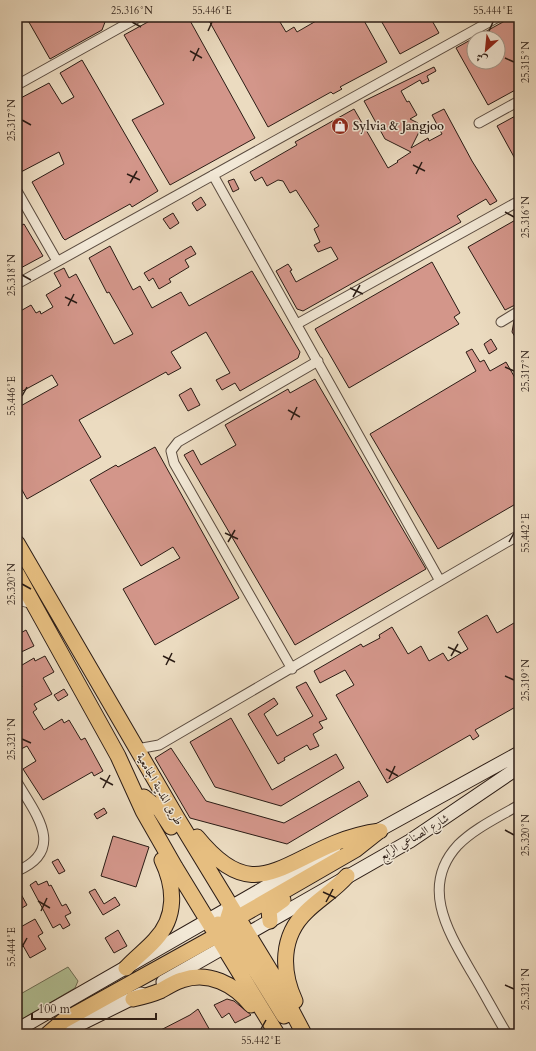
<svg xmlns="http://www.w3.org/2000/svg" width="536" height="1051" viewBox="0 0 536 1051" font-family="Cardo,Amiri,serif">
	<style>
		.green { fill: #b2c196; stroke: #6e6e56 }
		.building { fill: #d3968a; stroke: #2b1c15 }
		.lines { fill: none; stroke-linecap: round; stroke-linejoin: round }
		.street-casing { stroke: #5b4c40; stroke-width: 11 }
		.secondary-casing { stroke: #2b1c15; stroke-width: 15 }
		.primary-casing { stroke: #2b1c15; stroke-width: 17 }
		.street { stroke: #f2e8d6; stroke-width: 9 }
		.secondary { stroke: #f2e8d6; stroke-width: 13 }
		.primary { stroke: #e6be80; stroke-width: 15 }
		.ticks { fill: none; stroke: #2b1c15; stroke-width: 1.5 }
		.labels { text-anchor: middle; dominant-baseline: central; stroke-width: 3; stroke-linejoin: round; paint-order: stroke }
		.poi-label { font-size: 12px; font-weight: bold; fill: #2b1c15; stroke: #f2e8d6; text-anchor: start }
		.street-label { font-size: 12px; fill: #2b1c15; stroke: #f2e8d6 }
		.neatline { fill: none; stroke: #2b1c15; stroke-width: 1.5 }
		.ticks-label { font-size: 10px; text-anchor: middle; fill: #2b1c15 }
	</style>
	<rect width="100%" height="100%" fill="#ebdbc0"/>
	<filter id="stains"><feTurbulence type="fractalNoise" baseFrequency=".005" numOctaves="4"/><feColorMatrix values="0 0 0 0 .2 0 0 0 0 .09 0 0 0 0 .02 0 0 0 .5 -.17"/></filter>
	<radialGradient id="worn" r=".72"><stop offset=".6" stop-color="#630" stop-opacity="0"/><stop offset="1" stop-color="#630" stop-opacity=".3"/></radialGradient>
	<!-- green -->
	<path class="green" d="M68 967 78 981 75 988 17 1022V996Z"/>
	<!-- building -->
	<path class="building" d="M26 17H102L105 22 102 30 50 59Z
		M157 17H188L255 138 170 185 132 120 164 104 124 35Z
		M207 17H277L286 32 294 27 297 32 323 17H362L387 62 340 87 342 89 333 94 331 92 268 127Z
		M379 17H430L439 33 400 54Z
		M512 17H519V88L488 105 456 48 474 38V62H498V38H474Z
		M82 60 158 191 132 207 130 204 65 240 63 238 32 182 64 164 59 152 19 173 17 169V100L49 83 62 104 74 97 60 73Z
		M434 67 436 71 427 76 429 81 422 84 420 80 401 91 407 102 409 101 417 115 410 119 418 123 417 126 421 128 411 148 428 138 429 141 442 134 432 115 444 109 472 161 497 201 490 205 486 199 457 216 461 222 303 311 297 309 276 271 288 264 292 270 290 271 296 282 338 259 331 247 318 252 314 245 320 242 314 229 319 226 296 190 290 193 283 181 278 180 267 186 262 177 255 181 250 172 297 145 295 142 354 109 388 168 398 162 397 161 411 152 385 139 364 101Z
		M519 114V166L497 126Z
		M234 179 239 189 233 192 228 181Z
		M201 197 206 205 197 211 192 203Z
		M173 213 179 223 170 229 163 219Z
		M519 218V303L505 310 468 247Z
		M24 224 43 256 17 270V228Z
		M110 246 133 290 140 286 152 308 181 292 189 306 252 271 300 352 298 358 240 391 235 383 222 390 216 380 230 373 206 332 171 352 181 368 168 375 166 372 79 420 101 457 27 499 17 481V408L58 385 52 375 17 394V313L31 305 36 313 40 311 41 314 53 307 46 295 61 286 54 273 64 268 69 278 76 274 114 344 133 334 109 292 107 293 89 258Z
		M191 246 196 254 185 260 189 267 169 279 171 282 159 289 153 278 149 281 144 273Z
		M432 262 460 313 454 317 459 324 349 388 315 329Z
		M519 318V343L512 332 514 321Z
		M491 339 497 349 489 354 484 344Z
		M472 349 480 362 484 360 490 371 506 362 519 385V502L438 549 370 434 476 371 466 352Z
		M315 379 426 569 295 645 184 455 193 450 201 465 236 445 225 425 288 389 290 393Z
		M191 388 200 405 188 411 179 395Z
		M155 447 239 598 155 645 123 589 180 558 173 547 141 566 90 480 116 465 118 467Z
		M487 615 497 633 519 620V705L475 730 479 736 473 740 470 735 387 783 336 695 354 685 345 670 320 683 314 671 361 644 363 647 380 638 379 635 392 627 408 654 421 646 429 661 443 653 448 661 468 649 458 632Z
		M26 630 34 646 17 654V635Z
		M45 656 54 672 43 678 52 694 34 704 37 709 33 712 44 730 62 719 64 723 69 720 81 740 85 738 103 771 94 776 92 772 43 800 23 769 36 761 27 746 17 751V690L22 687 17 678V668L34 658 35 661Z
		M306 682 327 719 319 722 323 728 313 734 319 746 310 750 307 745 284 758 285 760 278 764 248 714 274 698 278 704 264 714 277 736 313 716 296 687Z
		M64 689 68 695 58 701 54 695Z
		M231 718 272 790 336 754 344 768 281 806 215 787 190 742Z
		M171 748 206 801 284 823 359 781 368 796 287 844 190 818 155 758Z
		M104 808 107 813 97 819 94 814Z
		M113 836 149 847 136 887 101 876Z
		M58 859 65 871 59 874 52 862Z
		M36 881 38 885 47 881 49 886 51 885 62 906 66 904 71 913 65 916 70 925 63 929 60 924 53 928 30 885Z
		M17 887 27 905 17 911Z
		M95 889 104 904 115 897 120 905 103 915 89 892Z
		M35 919 43 933 38 936 46 949 30 958 17 935V929Z
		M118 930 127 946 114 953 105 938Z
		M227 999 234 1001 251 1015 235 1023 229 1013 222 1018 214 1005Z
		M198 1009 212 1034H153L190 1015Z"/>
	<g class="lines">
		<!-- street casing -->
		<g class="street-casing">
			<path id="street" d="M17 85 139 17
				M479 123 519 101
				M213 175 440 581
				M17 191 57 261
				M17 284 498 17
				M501 322 519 311
				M297 324 519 201
				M17 600 34 604
				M292 669 174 463 171 451 178 442 318 361
				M137 749 159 745 519 535
				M17 782C35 813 67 850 17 871
				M507 1034C495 1014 484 993 472 973 449 933 419 887 458 845 475 828 499 817 519 805"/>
		</g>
		<!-- secondary casing -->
		<g class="secondary-casing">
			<path id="secondary" d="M372 834 519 753
				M163 982 410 841 519 767
				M17 1030 285 876 334 851
				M60 1034 141 994"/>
		</g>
		<!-- primary casing -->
		<g class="primary-casing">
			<path id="primary" d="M17 543 176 816 274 977 304 1034
				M17 574 118 756 143 811 175 867 277 1034
				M144 797 160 810 171 827
				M197 837C250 902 275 868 335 843 350 837 364 833 380 831
				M270 921 269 910 283 900
				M218 924 228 930 235 937 284 1016
				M231 926 244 914 355 850 379 831
				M126 968C135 958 146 950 155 940 177 917 175 887 162 860
				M133 999C142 997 151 995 160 991 167 987 175 982 182 980 209 971 234 984 251 1005
				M295 1001C281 971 281 936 306 912 319 899 335 890 347 876
				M48 1034 63 1021 216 936 225 927 231 908"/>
		</g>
		<!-- street -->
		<use href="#street" class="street"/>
		<!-- secondary -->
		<use href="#secondary" class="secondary"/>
		<!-- primary -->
		<use href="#primary" class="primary"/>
	</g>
	<!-- ticks -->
	<path class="ticks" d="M132 22 141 27M208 31 212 22M489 31 493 22M190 51 202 58M505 58 514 62M193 61 199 48M22 120 31 125M413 165 425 171M127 174 140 180M416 174 422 162M130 183 137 171M505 212 514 217M22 275 31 280M350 288 363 294M65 297 77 303M353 297 360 285M68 306 74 294M505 367 514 371M22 396 27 387M288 410 300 417M291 420 297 407M225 533 238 539M228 542 235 530M509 542 514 533M22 584 31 589M448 647 461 653M163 656 175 662M451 656 458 644M166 665 172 653M505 676 514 680M22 739 31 743M386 769 398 776M100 778 113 785M389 779 395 766M103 788 110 775M505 830 514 835M323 892 336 898M38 901 50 908M326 902 333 889M41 911 47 898M22 947 27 938M505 985 514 989M261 1029 266 1020"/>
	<!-- icons -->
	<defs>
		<g id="shop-disc" transform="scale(0.9)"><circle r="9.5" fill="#8f2418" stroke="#f2e8d6"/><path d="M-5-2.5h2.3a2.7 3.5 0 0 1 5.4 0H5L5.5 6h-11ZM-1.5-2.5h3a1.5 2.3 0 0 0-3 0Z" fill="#fff"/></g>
	</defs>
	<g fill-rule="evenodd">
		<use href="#shop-disc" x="340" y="126"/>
	</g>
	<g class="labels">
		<!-- poi labels -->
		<g class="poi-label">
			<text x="353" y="126">Sylvia &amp; Jangjoo</text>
		</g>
		<!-- street labels -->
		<g class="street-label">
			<text transform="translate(160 789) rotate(60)">طريق المدينة الجامعية</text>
			<text transform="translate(414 837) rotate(-31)">شارع الصناعي الرابع</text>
		</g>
	</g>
	<!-- margin -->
	<rect width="536" height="1051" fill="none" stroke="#ebdbc0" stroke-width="44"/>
	<!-- north arrow -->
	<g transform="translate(486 50) rotate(207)"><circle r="19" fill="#f2e8d6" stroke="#a29689"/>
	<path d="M0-3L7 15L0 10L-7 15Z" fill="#8f2418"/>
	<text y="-6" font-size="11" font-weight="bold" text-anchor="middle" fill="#2b1c15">ش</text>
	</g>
	<!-- scale -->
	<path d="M32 1013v6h124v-6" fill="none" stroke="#2b1c15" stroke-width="2"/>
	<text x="38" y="1013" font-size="12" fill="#2b1c15" stroke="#f2e8d6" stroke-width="3" paint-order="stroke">100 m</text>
	<rect x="22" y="22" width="492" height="1007" class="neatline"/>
	<g class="ticks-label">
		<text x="132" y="14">25.316°N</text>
		<text x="212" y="14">55.446°E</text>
		<text x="493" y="14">55.444°E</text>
		<text transform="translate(525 62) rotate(-90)" y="4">25.315°N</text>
		<text transform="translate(11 120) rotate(-90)" y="4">25.317°N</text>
		<text transform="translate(525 217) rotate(-90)" y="4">25.316°N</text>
		<text transform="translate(11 275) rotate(-90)" y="4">25.318°N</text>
		<text transform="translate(525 371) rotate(-90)" y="4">25.317°N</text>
		<text transform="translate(11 396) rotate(-90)" y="4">55.446°E</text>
		<text transform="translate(525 533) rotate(-90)" y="4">55.442°E</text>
		<text transform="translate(11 584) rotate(-90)" y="4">25.320°N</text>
		<text transform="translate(525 680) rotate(-90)" y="4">25.319°N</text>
		<text transform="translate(11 739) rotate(-90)" y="4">25.321°N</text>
		<text transform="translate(525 835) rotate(-90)" y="4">25.320°N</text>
		<text transform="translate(11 947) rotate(-90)" y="4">55.444°E</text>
		<text transform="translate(525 989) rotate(-90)" y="4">25.321°N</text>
		<text x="261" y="1044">55.442°E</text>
	</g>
	<rect width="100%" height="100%" filter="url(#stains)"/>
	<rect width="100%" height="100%" fill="url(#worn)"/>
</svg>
